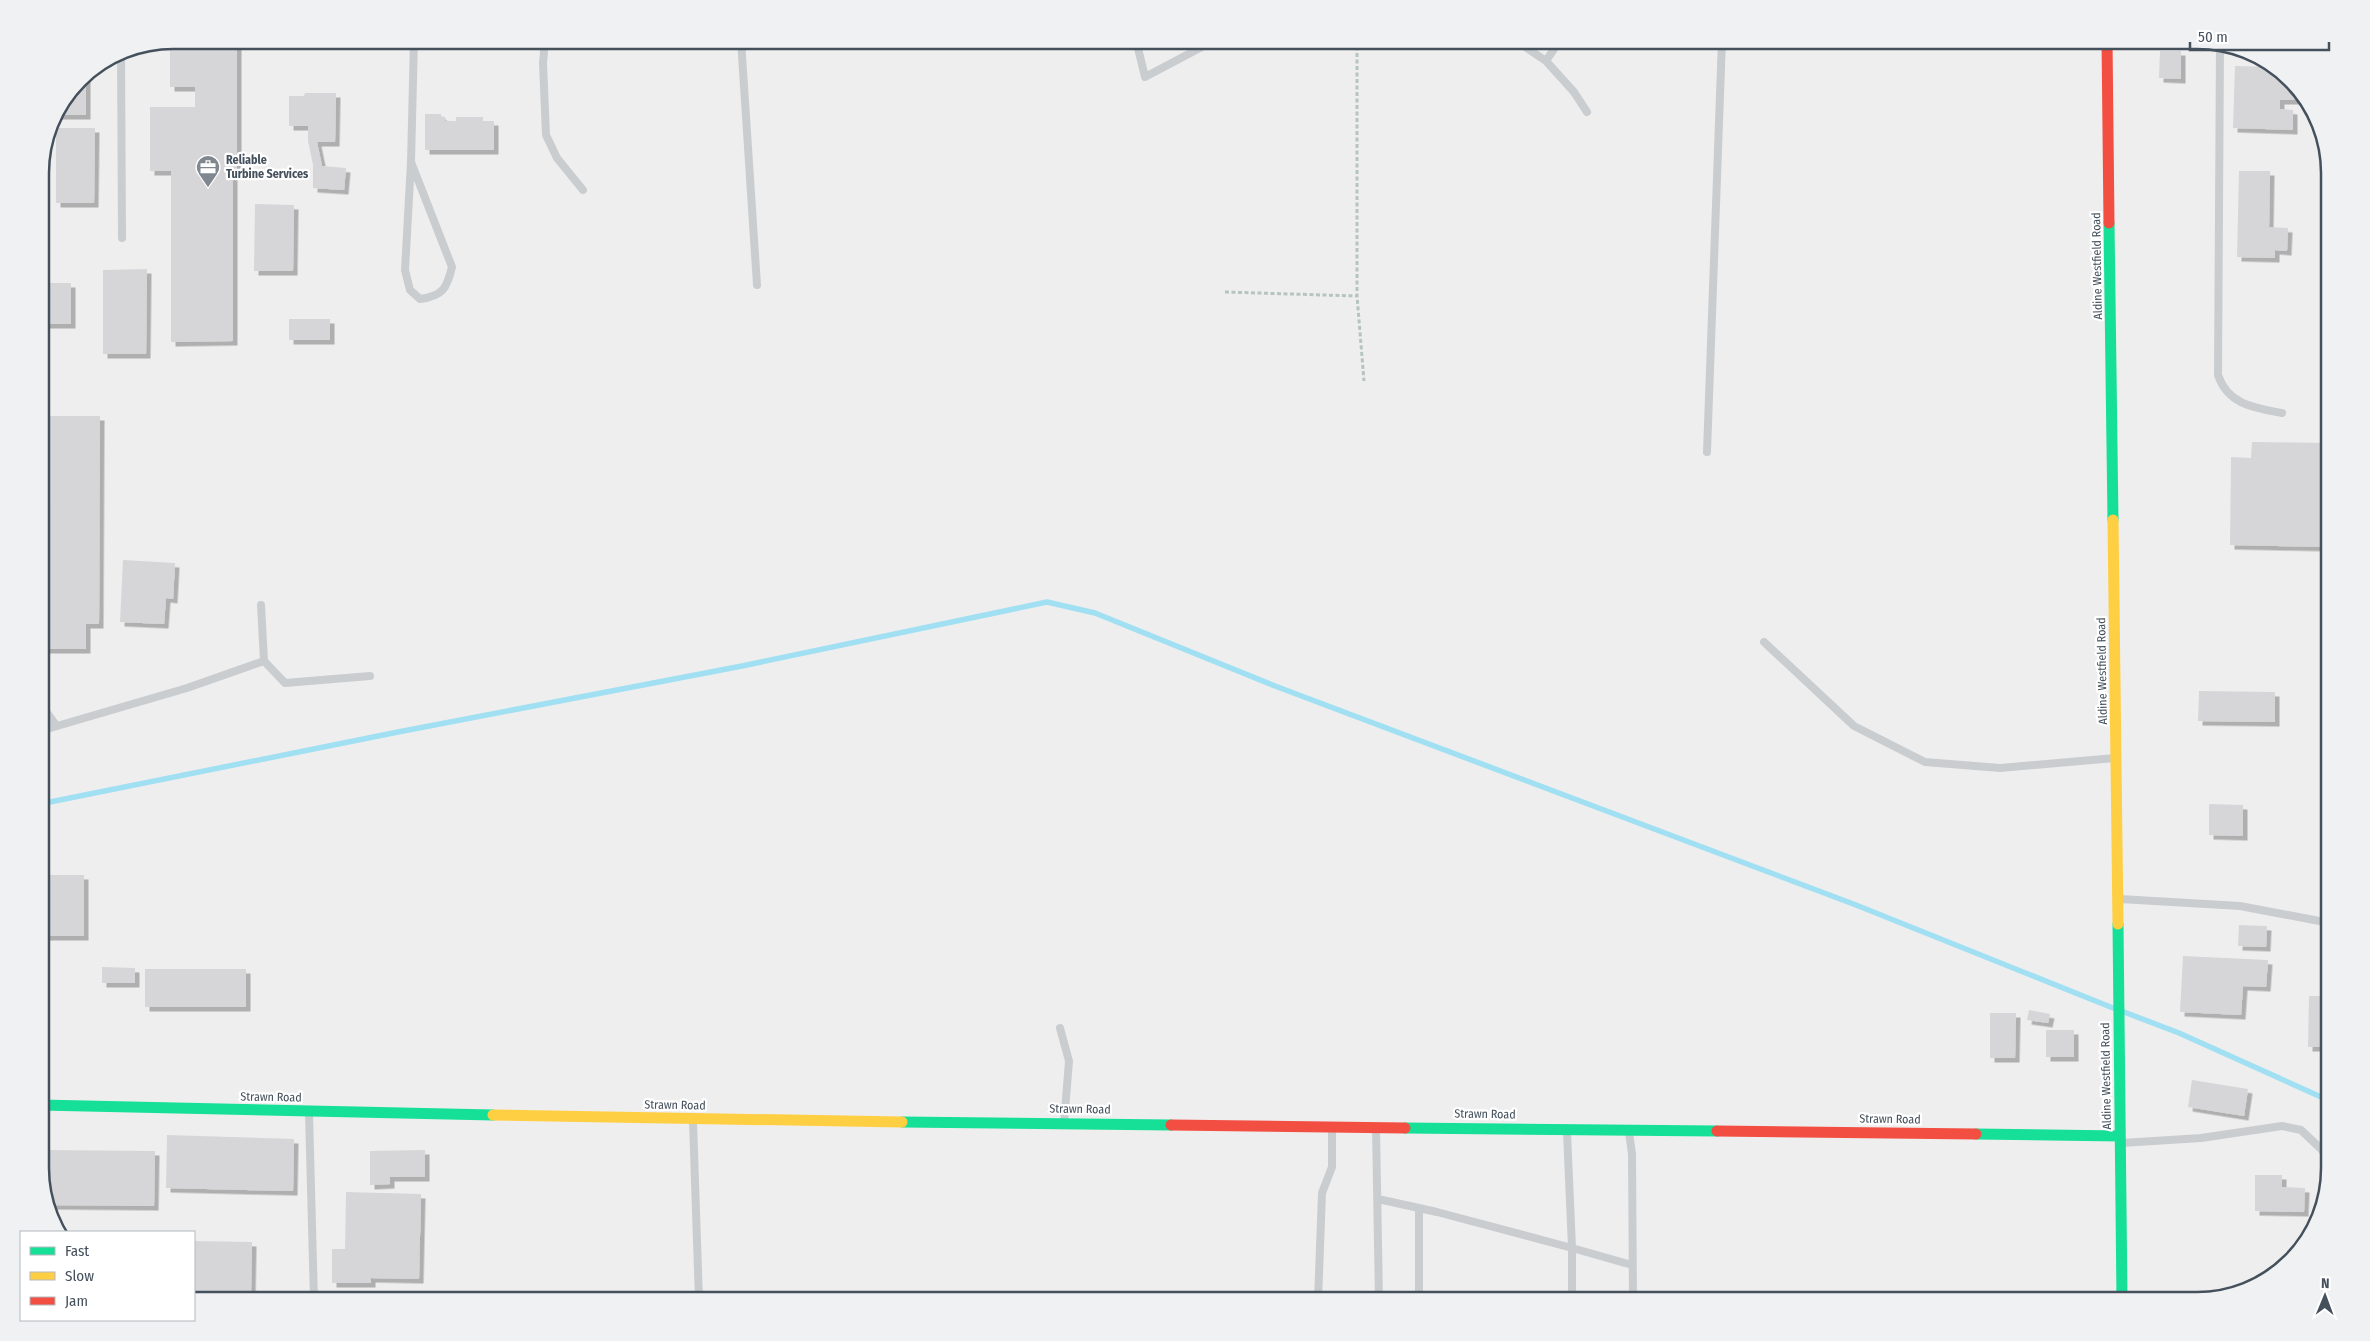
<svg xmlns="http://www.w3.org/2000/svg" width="2370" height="1341" viewBox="0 0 2370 1341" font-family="'Fira Sans Condensed',sans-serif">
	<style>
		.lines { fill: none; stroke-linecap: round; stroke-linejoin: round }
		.stream { stroke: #a1e0f2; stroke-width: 5.5 }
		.building { fill: #d6d6d9; filter: url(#shadow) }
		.path { stroke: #b6c4c0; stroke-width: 3; stroke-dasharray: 4 2.5; stroke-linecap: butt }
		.lane { stroke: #cacdcf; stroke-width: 8 }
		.fast { stroke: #16e098; stroke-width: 11 }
		.slow { stroke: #ffcf43; stroke-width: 11 }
		.jam { stroke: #f24e42; stroke-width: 11 }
		.labels { text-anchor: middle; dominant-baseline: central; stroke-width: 4.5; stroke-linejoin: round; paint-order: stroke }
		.poi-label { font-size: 12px; font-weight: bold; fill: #44505c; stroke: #fff; text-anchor: start }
		.street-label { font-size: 12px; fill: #44505c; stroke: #fff }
		.rim { fill: none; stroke: #44505c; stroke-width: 2.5 }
	</style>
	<defs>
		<filter id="shadow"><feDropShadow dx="4.5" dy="4.5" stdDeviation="0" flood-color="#0004"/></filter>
	</defs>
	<rect width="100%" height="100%" fill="#efeeee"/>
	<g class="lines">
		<!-- stream -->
		<path class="stream" d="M40 804 398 732 742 666 1047 602 1095 613 1275 686 1856 905 2113 1008
			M2124 1012 2179 1033 2330 1101"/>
	</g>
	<!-- building -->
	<path class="building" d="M170 44H237V173H233V341L171 342V171H150V107H195V87H170Z
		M2160 51H2181V79L2159 78Z
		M2235 66 2273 67 2297 91 2296 100H2280V109L2293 110V130L2233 128Z
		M86 74V115H56L79 79Z
		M305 93H336L335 142H317L322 166 346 168 344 190 313 188V165L308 141V126H289V96H304Z
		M425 114H441V116L445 117V121H456V117H483V121H494V150H425Z
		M56 128H95L94 203H56Z
		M2239 171H2270L2269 227 2288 228 2287 251 2275 250V258L2237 257Z
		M255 204 294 205 293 271H254Z
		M147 269 146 354H103V270Z
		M40 283H71V324H40Z
		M289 319H330V340H289Z
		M40 416H100L99 624H86V649H40Z
		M2252 442 2330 443V547L2230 545 2231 457 2251 458Z
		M123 560 175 563 173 599 166 598 164 624 120 622Z
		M2199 691 2275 692V722L2198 721Z
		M2209 804 2243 805V836L2209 835Z
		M40 875H84V936H40Z
		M2239 925 2267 926 2266 947 2238 946Z
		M2183 956 2268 960 2266 987 2243 986 2241 1015 2180 1012Z
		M102 967 135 968V983H102Z
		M145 969H246V1007H145Z
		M2309 996H2323L2322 1047H2308Z
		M2029 1010 2050 1014 2048 1023 2027 1020Z
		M1990 1013H2016L2015 1058H1990Z
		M2046 1030H2074V1057H2046Z
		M2192 1080 2248 1089 2244 1116 2188 1107Z
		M167 1135 294 1139 293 1191 166 1188Z
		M40 1150 155 1151 154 1206 49 1205 45 1186H43L40 1176Z
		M425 1150V1177H390V1184L370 1185V1151Z
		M2255 1175H2282V1187L2305 1188 2304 1212 2255 1211Z
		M346 1192 421 1194 419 1279 371 1278V1283H332V1249H345Z
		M194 1241 252 1242 251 1294 194 1293Z"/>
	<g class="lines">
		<!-- path -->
		<path class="path" d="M1357 40V296L1364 381
			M1225 292 1357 296"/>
		<!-- lane -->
		<path class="lane" d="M545 40 543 63 546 135 557 158 583 190
			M741 40 757 285
			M1136 40 1145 77 1215 40
			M1515 40 1546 61 1574 92 1587 112
			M2220 46 2218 375C2228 405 2255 408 2282 413
			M121 51 122 238
			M1546 61 1560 40
			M411 162 452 267C447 288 443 296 420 299L410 290 405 270 411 162 414 40
			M1707 452 1722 40
			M1764 642 1854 726 1925 762 2000 768 2115 758
			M264 661 285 683 370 676
			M40 703 56 725
			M40 731 187 688 264 661 261 605
			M2120 899 2240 906 2330 923
			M1060 1028 1069 1061 1064 1123
			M309 1113 314 1301
			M693 1121 699 1301
			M1376 1128 1379 1301
			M1629 1132 1632 1154 1633 1301
			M2122 1143 2201 1138 2282 1126 2301 1130 2321 1149 2328 1159
			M1378 1199 1437 1212 1572 1248 1567 1132
			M1419 1208V1301
			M1318 1301 1322 1193 1332 1167V1127
			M1572 1301V1248L1632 1265"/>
		<!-- fast -->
		<path class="fast" d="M2109 223 2113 520
			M2118 924 2122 1301
			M40 1105 493 1115
			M902 1122 1171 1125
			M1405 1128 1717 1131
			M1976 1134 2120 1136"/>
		<!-- slow -->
		<path class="slow" d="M2113 520 2118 924
			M493 1115 902 1122"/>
		<!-- jam -->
		<path class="jam" d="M2107 40 2109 223
			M1171 1125 1405 1128
			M1717 1131 1976 1134"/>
	</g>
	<!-- icons -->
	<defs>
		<g id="office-pin" transform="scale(1.25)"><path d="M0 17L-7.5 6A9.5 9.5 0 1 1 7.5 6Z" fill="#80878f" stroke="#fff"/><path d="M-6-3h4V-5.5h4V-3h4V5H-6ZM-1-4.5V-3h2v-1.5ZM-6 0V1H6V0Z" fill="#fff"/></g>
	</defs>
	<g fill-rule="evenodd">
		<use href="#office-pin" x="208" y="167"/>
	</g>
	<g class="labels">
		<!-- poi labels -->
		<g class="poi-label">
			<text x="226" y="160">Reliable<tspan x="226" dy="14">Turbine Services</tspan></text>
		</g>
		<!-- street labels -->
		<g class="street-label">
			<text transform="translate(2097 266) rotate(-91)">Aldine Westfield Road</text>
			<text transform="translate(2102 671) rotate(-91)">Aldine Westfield Road</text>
			<text transform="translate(2106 1076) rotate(-91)">Aldine Westfield Road</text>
			<text transform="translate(271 1097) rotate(1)">Strawn Road</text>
			<text transform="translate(675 1105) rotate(1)">Strawn Road</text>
			<text transform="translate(1080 1109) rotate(1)">Strawn Road</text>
			<text transform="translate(1485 1114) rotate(1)">Strawn Road</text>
			<text transform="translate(1890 1119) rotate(1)">Strawn Road</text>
		</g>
	</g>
	<!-- crop -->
	<path d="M0 0H2370V1341H0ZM173 49H2197A124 124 0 0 1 2321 173V1168A124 124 0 0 1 2197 1292H173A124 124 0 0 1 49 1168V173A124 124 0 0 1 173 49Z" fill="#f0f1f2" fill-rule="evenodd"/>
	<path class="rim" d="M173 49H2197A124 124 0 0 1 2321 173V1168A124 124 0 0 1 2197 1292H173A124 124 0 0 1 49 1168V173A124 124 0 0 1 173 49Z"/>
	<!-- legend -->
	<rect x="20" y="1231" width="175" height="90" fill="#ffffff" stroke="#b4b9be"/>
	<rect x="30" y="1247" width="25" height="8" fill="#16e098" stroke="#b4b9be"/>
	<text x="65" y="1256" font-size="15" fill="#44505c">Fast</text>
	<rect x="30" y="1272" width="25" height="8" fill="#ffcf43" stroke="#b4b9be"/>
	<text x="65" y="1281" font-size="15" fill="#44505c">Slow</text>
	<rect x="30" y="1297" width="25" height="8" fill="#f24e42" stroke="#b4b9be"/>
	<text x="65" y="1306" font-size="15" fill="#44505c">Jam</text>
	<!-- north arrow -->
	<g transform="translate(2325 1296) rotate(1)" stroke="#ffffff" stroke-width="4" paint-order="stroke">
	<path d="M0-4L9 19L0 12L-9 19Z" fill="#44505c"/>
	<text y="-8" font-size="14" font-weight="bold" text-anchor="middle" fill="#44505c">N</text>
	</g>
	<!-- scale -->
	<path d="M2190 42v8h139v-8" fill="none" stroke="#44505c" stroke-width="2.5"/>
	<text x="2198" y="42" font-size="15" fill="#44505c" stroke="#ffffff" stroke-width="4" paint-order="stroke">50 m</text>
</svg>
